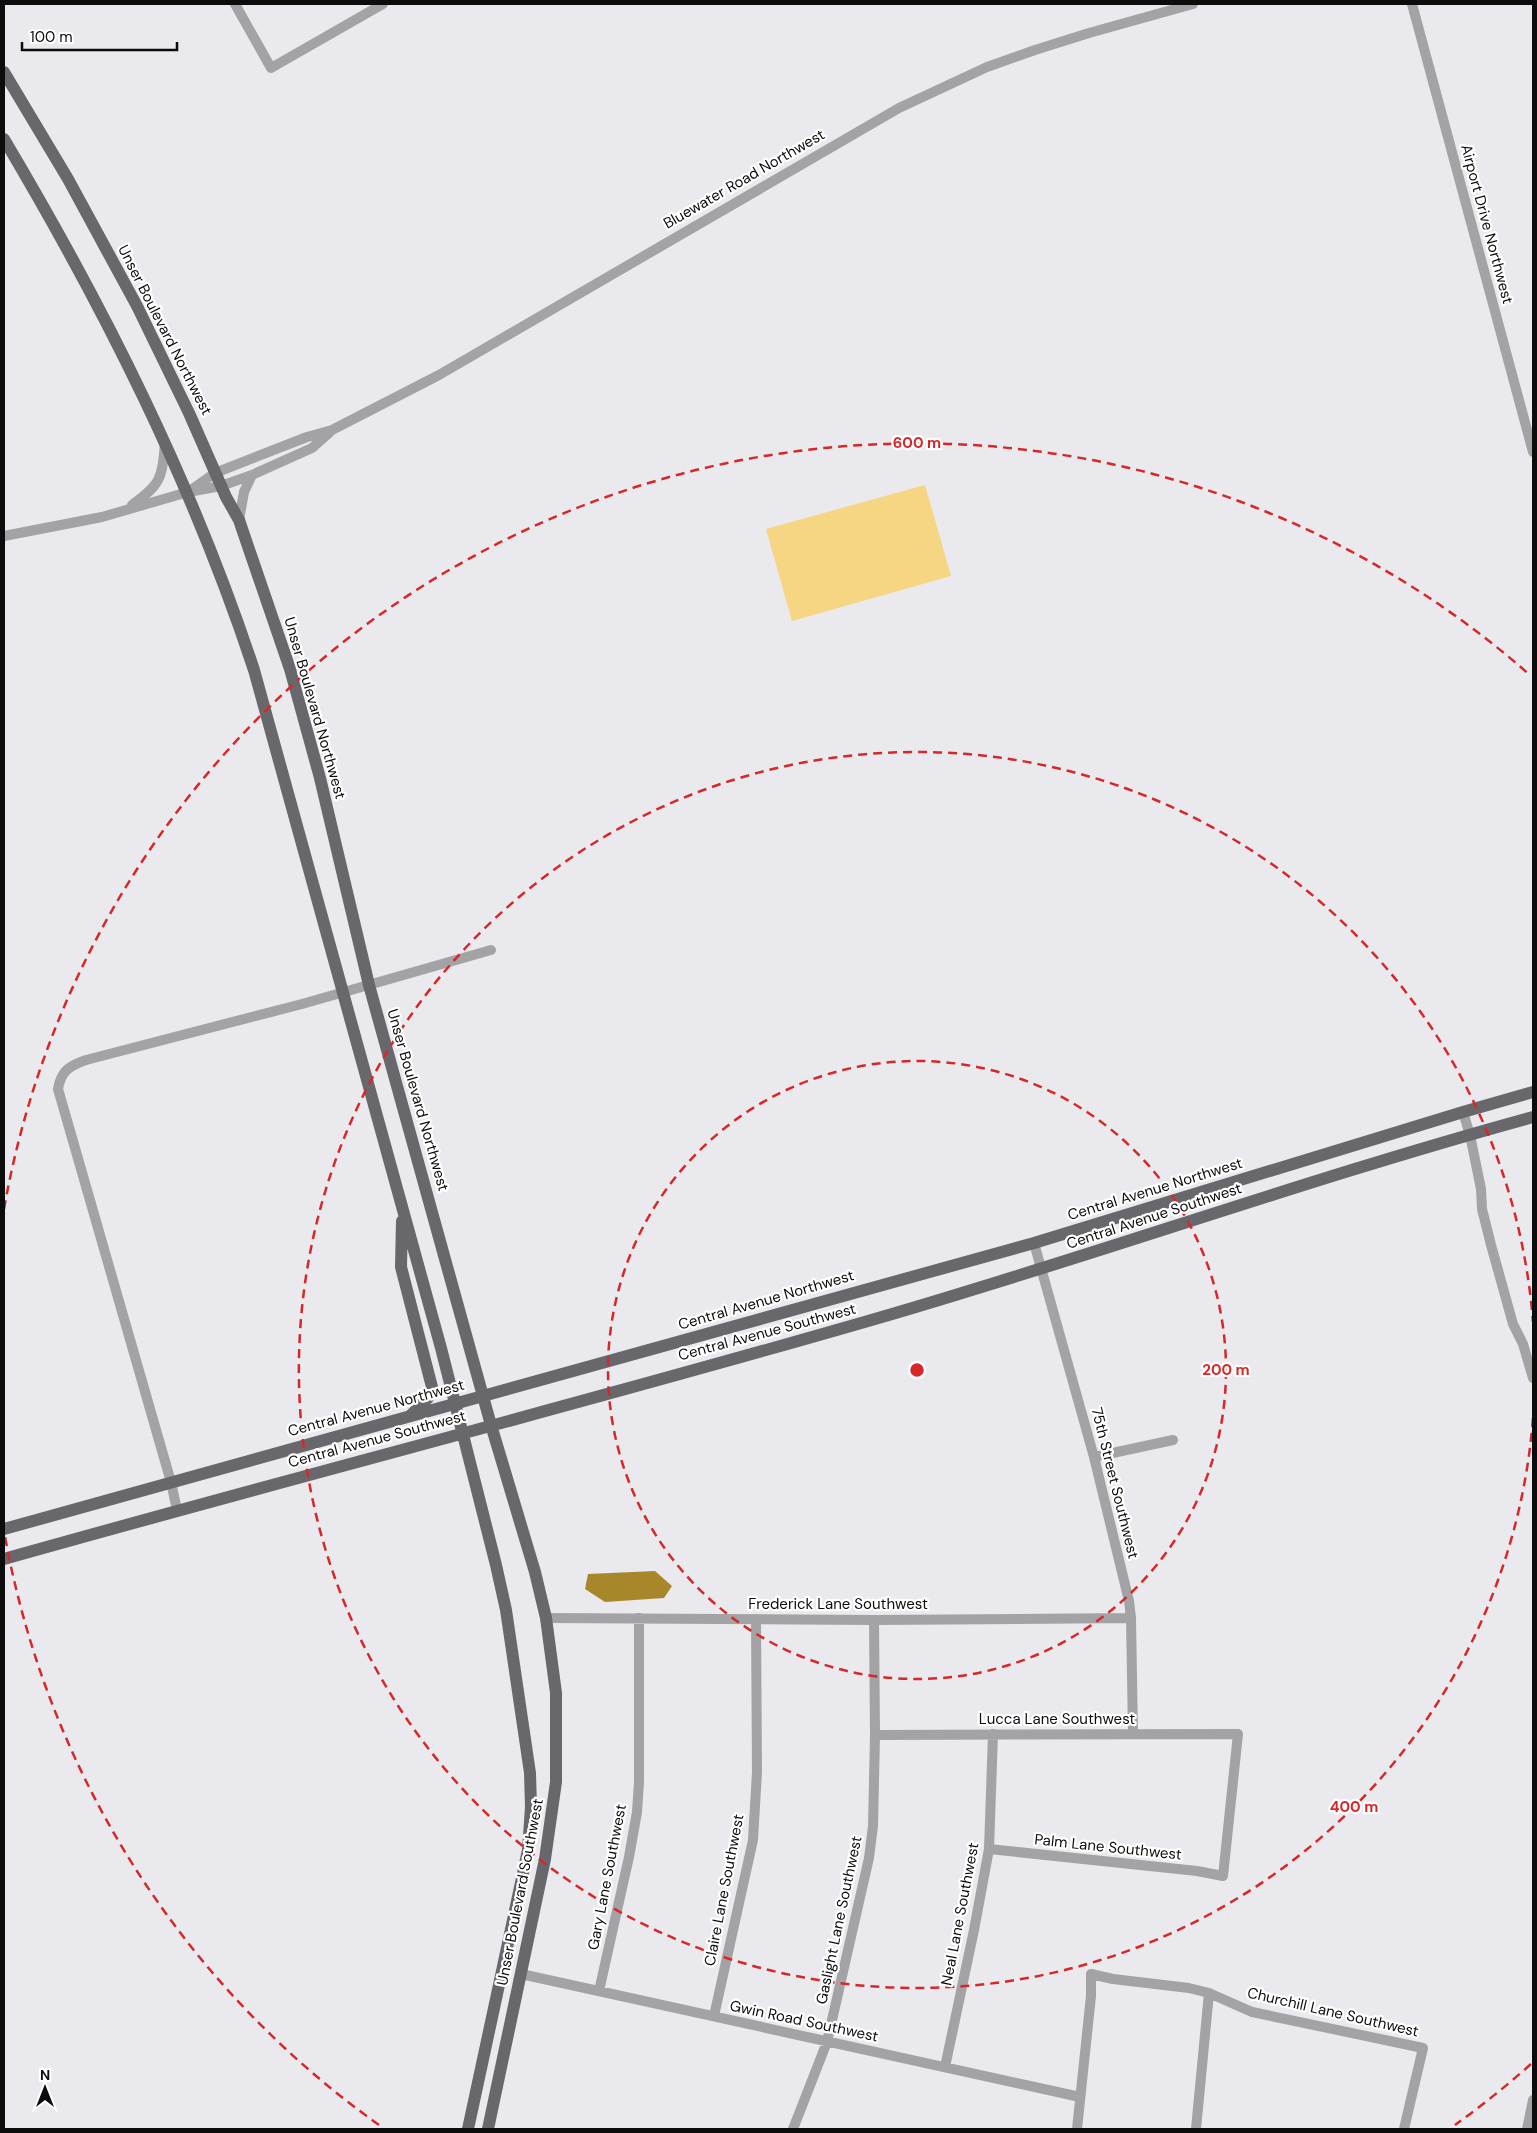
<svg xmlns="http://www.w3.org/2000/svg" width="1537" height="2133" viewBox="0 0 1537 2133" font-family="'DM Sans',sans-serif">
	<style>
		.green { fill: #f6d583 }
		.water { fill: #a8872a }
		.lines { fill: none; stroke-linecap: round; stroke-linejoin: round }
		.minor { stroke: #a3a3a5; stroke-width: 10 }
		.major { stroke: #68686c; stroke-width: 12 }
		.ring { fill: none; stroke: #d62828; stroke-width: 2.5; stroke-dasharray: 9 6 }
		.labels { text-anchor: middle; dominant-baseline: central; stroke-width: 4.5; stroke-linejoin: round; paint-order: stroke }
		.street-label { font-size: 15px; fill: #0c0c0d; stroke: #fff }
		.centre { fill: #d62828; stroke: #fff; stroke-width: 2.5 }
		.ring-label { font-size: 15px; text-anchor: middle; font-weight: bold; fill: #d62828; stroke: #fff; stroke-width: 4.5; stroke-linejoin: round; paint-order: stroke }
	</style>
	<rect width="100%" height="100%" fill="#e9e9ee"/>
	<!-- green -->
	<path class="green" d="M925 485 951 576 792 621 766 529Z"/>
	<!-- water -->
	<path class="water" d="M655 1571 672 1586 664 1598 605 1602 585 1589 588 1574Z"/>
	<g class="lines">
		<!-- minor -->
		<path class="minor" d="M235 4 271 68 383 4
			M1412 4 1533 452
			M188 492 215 473 307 437 332 430 439 375 899 108 987 67 1035 50 1089 33 1193 4
			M132 505C161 484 162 479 165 443
			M239 520 244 492 252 475
			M4 536 102 517 188 492 221 486 252 475 312 448 329 433
			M1463 1112 1470 1135 1481 1189 1482 1209 1491 1245 1513 1324 1523 1344 1533 1378
			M1034 1243 1094 1457 1129 1601 1131 1618 1133 1734
			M1094 1457 1173 1440
			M177 1510 171 1482 58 1089C61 1071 69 1066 86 1060L302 1004 491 950
			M546 1618 874 1620 1131 1618
			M875 1735 1238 1734 1223 1876 1197 1871 989 1849
			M521 1974 1080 2097
			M599 1991 629 1857 637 1812 639 1782V1618
			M714 2016 753 1840 757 1772 756 1619
			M945 2067 974 1930 989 1849 993 1734
			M793 2129 827 2042 869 1858 873 1826 875 1735 874 1620
			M1077 2129 1091 1996V1974L1113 1979 1189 1988 1209 1993 1252 2012 1423 2048 1404 2129
			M1196 2129 1209 1993
			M1527 2129 1533 2100"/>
		<!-- major -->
		<path class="major" d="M4 72 68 179 137 306 189 413 226 497 239 520 290 669 320 778 369 985 491 1425 535 1572 546 1618 556 1693V1782L545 1859 488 2129
			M4 139C105 309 192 482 254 670L441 1348 496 1565 506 1610 530 1773 531 1807 528 1850 468 2129
			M402 1221 401 1267 432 1387 428 1398 410 1416
			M4 1529 1034 1243 1463 1112 1533 1092
			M4 1559C291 1478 581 1404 868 1321 1091 1257 1309 1178 1533 1117"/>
	</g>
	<!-- distance rings -->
	<g class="ring">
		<circle cx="917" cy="1370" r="309"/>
		<path d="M1533 1418A618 618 0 1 1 1533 1322"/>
		<path d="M1531 2064A927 927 0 0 1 1455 2125M379 2125A927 927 0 0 1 4 1531M4 1209A927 927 0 0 1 1531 676"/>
	</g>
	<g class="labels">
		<!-- street labels -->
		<g class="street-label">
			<text transform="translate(744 179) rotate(-30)">Bluewater Road Northwest</text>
			<text transform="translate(1487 224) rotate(75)">Airport Drive Northwest</text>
			<text transform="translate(165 330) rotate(63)">Unser Boulevard Northwest</text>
			<text transform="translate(315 708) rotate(74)">Unser Boulevard Northwest</text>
			<text transform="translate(418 1100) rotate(74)">Unser Boulevard Northwest</text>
			<text transform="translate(1155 1189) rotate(-17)">Central Avenue Northwest</text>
			<text transform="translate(1154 1216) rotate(-18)">Central Avenue Southwest</text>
			<text transform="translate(766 1300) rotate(-16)">Central Avenue Northwest</text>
			<text transform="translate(767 1332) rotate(-15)">Central Avenue Southwest</text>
			<text transform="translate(376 1408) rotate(-15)">Central Avenue Northwest</text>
			<text transform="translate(377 1439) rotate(-15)">Central Avenue Southwest</text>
			<text transform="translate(1115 1483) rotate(76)">75th Street Southwest</text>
			<text x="838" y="1604">Frederick Lane Southwest</text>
			<text x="1057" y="1719">Lucca Lane Southwest</text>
			<text transform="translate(1108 1847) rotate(6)">Palm Lane Southwest</text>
			<text transform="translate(607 1877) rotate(-79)">Gary Lane Southwest</text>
			<text transform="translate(724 1890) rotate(-79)">Claire Lane Southwest</text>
			<text transform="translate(520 1892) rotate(-79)">Unser Boulevard Southwest</text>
			<text transform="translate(960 1914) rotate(-79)">Neal Lane Southwest</text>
			<text transform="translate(839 1920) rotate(-78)">Gaslight Lane Southwest</text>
			<text transform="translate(1333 2012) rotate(13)">Churchill Lane Southwest</text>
			<text transform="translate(804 2021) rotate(12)">Gwin Road Southwest</text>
		</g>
	</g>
	<circle cx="917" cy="1370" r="8" class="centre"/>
	<g class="ring-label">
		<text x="917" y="448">600 m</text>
		<text x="1226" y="1375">200 m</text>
		<text x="1354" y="1812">400 m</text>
	</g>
	<!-- border -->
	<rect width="1537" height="2133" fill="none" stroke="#0c0c0d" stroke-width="10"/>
	<!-- north arrow -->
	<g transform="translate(45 2088)" stroke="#ffffff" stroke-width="4" paint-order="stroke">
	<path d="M0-4L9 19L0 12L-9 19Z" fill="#0c0c0d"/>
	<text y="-8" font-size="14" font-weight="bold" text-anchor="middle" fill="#0c0c0d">N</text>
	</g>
	<!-- scale -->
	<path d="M22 42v8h155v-8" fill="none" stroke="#0c0c0d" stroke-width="2.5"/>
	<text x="30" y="42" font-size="15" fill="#0c0c0d" stroke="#ffffff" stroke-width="4" paint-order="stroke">100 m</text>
</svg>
